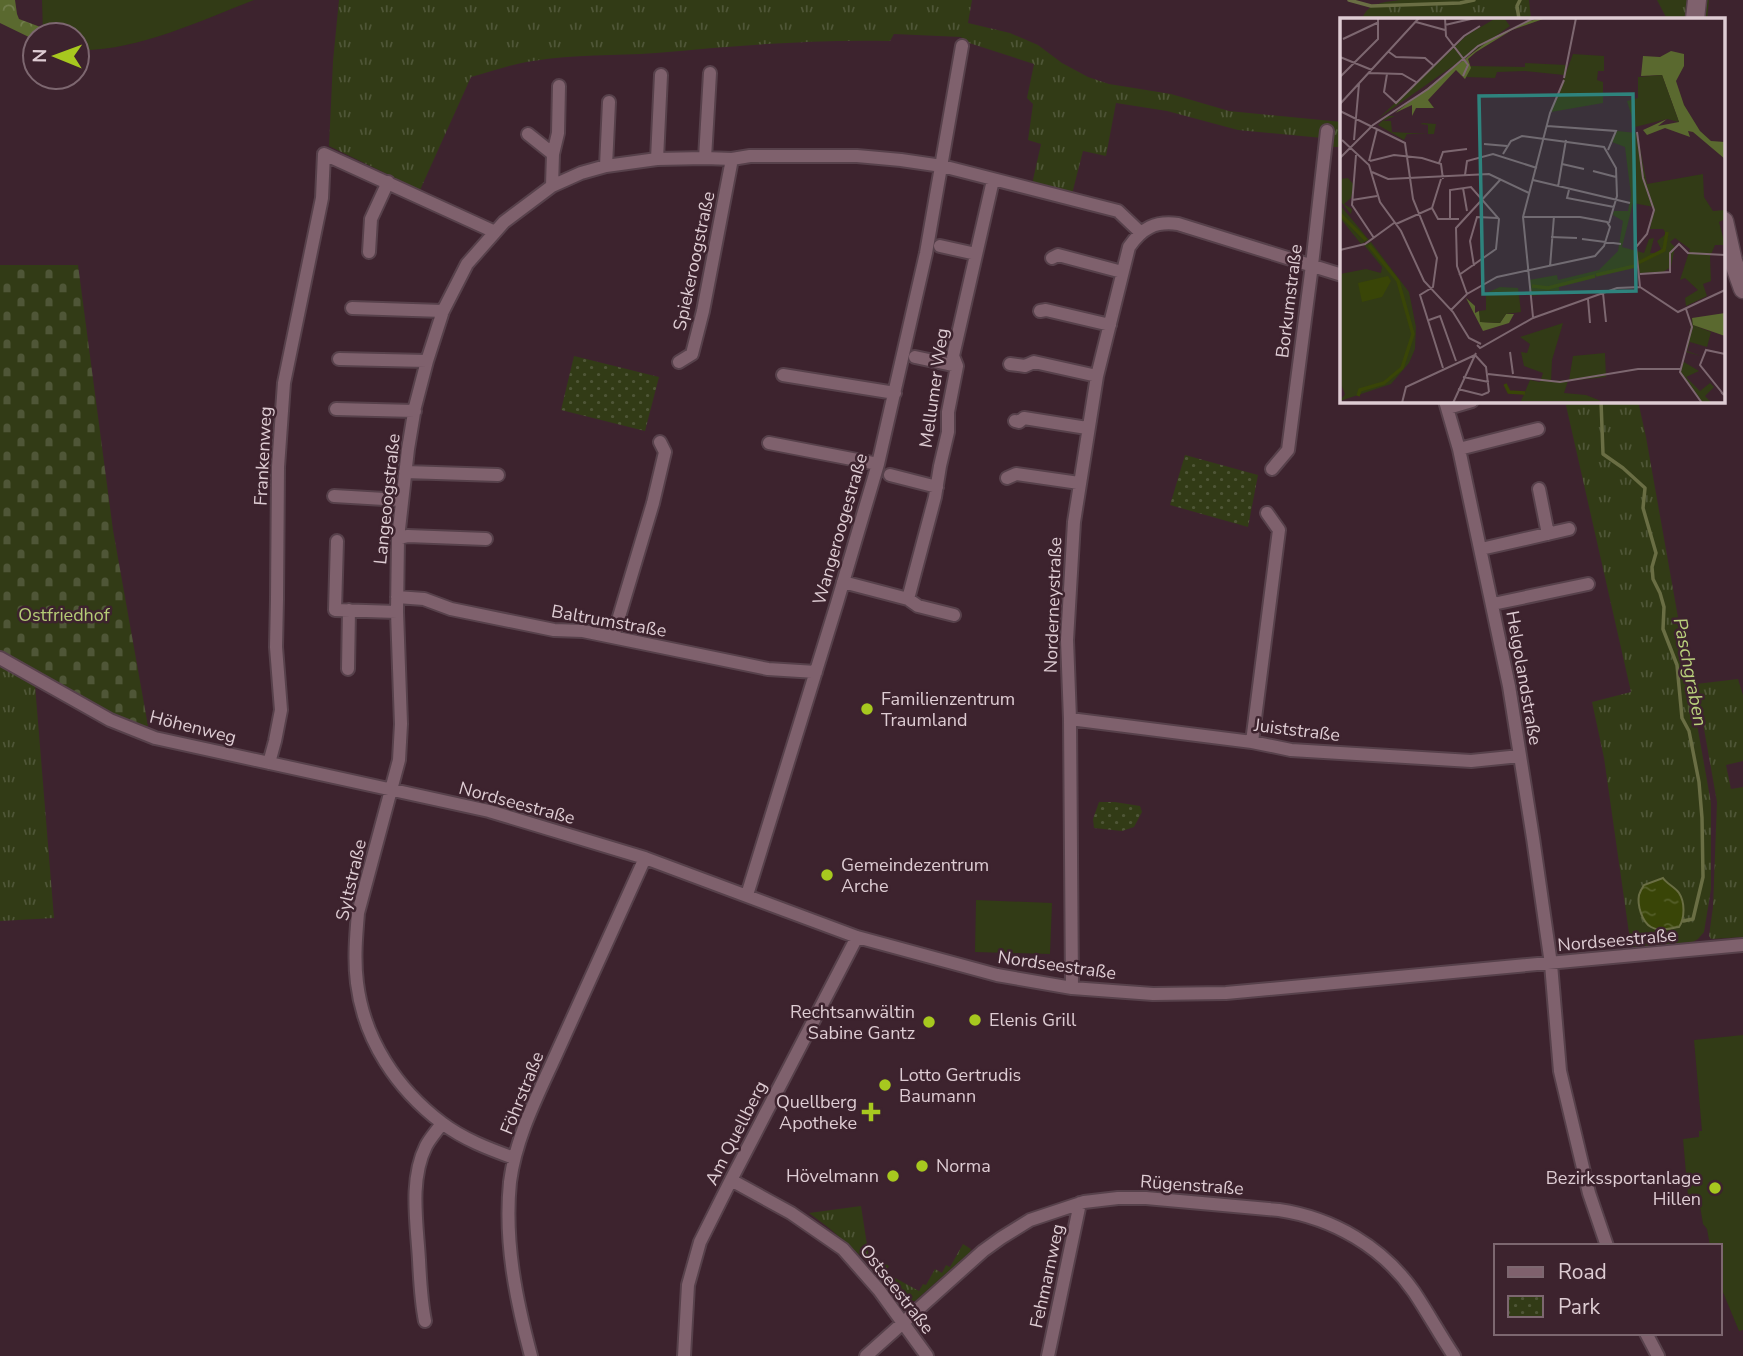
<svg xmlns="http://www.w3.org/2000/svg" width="1743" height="1356" viewBox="0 0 1743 1356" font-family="'Nunito Sans',sans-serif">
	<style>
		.grass { fill: url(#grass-tufts) }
		.forest { fill: url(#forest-crowns) }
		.cemetery { fill: url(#cemetery-stones) }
		.park { fill: url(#park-dots) }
		.garden { fill: #323b16 }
		.water { fill: url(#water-ripples); stroke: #6a6e44; stroke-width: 2 }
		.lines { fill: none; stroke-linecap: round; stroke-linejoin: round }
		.stream { stroke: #6a6e44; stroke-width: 3.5 }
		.street-casing { stroke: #57414b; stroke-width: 16 }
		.secondary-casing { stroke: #57414b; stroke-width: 21 }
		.street { stroke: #7f616d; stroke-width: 12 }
		.secondary { stroke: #7f616d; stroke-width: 18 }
		.poi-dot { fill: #a7c81f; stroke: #3d232e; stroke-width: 2.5 }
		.labels { text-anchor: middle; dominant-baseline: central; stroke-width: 5; stroke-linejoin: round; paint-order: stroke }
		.street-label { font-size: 18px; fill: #deccd3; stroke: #3d232e }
		.park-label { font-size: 18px; fill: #b5cb76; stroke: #3d232e }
		.poi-label { font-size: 18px; fill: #deccd3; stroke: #3d232e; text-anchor: start }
		.water-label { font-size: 19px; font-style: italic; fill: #bad17c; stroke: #3d232e }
		.inset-river { fill: none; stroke: #394507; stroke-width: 3.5 }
		.inset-road { fill: none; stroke: #7d6770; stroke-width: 2 }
		.view { fill: #2e837d; fill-opacity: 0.15; stroke: #2e837d; stroke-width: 3.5 }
		.inset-edge { fill: none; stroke: #deccd3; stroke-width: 3.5 }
	</style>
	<defs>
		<pattern id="grass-tufts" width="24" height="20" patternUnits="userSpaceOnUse" patternTransform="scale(1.75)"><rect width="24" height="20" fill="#323b16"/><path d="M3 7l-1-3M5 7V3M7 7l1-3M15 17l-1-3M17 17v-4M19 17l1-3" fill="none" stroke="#4f5637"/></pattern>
		<pattern id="forest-crowns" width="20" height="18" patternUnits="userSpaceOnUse" patternTransform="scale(1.75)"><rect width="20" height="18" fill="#5a692f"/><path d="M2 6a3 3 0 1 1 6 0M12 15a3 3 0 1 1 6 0" fill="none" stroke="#717d4c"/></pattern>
		<pattern id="cemetery-stones" width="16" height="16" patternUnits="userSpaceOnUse" patternTransform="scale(1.75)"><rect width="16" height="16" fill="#323b16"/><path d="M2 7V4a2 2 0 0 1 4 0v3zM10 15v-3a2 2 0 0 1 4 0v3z" fill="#4f5637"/></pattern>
		<pattern id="park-dots" width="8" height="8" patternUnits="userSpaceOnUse" patternTransform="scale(1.75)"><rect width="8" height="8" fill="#323b16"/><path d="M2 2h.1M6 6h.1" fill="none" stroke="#4f5637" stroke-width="1.8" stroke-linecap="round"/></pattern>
		<pattern id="water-ripples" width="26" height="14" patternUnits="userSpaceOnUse" patternTransform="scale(1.75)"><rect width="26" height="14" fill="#394507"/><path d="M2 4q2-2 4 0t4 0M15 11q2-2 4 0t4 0" fill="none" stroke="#555f2a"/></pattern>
	</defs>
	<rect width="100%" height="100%" fill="#3d232e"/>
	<!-- grass -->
	<path class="grass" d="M339 0H972L968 23 1010 33 1038 45 1062 63 1088 77 1109 84 1171 94 1229 111 1342 122V147H1333V139L1238 130 1167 111 1116 103 1106 156 1083 151 1072 194 1032 184 1041 144 1028 140 1033 104 1027 98 1034 64 966 42 961 37 894 34 890 41C812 39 734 46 656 53 615 56 574 54 533 61 512 64 492 71 471 77L420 190 329 146 333 61Z
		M1401 0H1529L1531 19H1362C1368 2 1386 2 1401 0Z
		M1657 0H1709L1707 19H1667Z
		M1565 401H1638L1646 437 1711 803V889L1704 932 1698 939 1693 942 1631 947 1604 758 1592 702 1631 692Z
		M0 665 35 685 54 918 0 921Z
		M1738 679 1743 695V761L1726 765 1731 789 1743 787V937L1711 939 1709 936 1713 907 1717 802 1696 684Z
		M861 1206 870 1264 829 1228 809 1213Z
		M963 1244 971 1249 970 1252 915 1301 905 1302 899 1298 882 1278 880 1261 889 1266 886 1273 919 1291 923 1284 926 1285 935 1269 942 1273 946 1265 950 1267Z"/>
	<!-- forest -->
	<path class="forest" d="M0 0H15L17 14 19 19 43 28V35H35V40L0 23Z"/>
	<!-- cemetery -->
	<path class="cemetery" d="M0 265H78L113 530 148 726 138 725 83 702 0 653Z"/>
	<!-- park -->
	<path class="park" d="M574 356 659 377 645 431 561 410Z
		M1185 455 1258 475 1248 527 1170 505Z
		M1099 802H1115L1140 806 1142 812 1134 827 1122 831 1094 828 1093 819Z"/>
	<!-- garden -->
	<path class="garden" d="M42 0H254C199 21 136 52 77 50V35H43Z
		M976 900 1052 903 1050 954 975 952Z
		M1743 1035V1330L1739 1331 1720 1285V1246H1710L1707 1229 1703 1224 1700 1206 1689 1207 1683 1139 1699 1137V1131H1702L1694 1040Z"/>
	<!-- water -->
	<path class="water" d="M1663 878C1667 884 1675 887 1679 893 1685 902 1685 918 1679 927 1671 928 1659 932 1651 927 1642 922 1637 905 1639 895 1640 892 1642 888 1644 885Z"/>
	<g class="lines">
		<!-- stream -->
		<path class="stream" d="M1349 0 1371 6 1460 3 1474 0
			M1519 19 1517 6 1520 0
			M1601 401 1603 454 1623 468 1645 488 1643 508 1656 553 1652 567 1653 579 1660 593 1664 607 1663 629 1677 665 1682 718 1689 731 1699 782 1702 818 1703 877 1693 919 1683 921"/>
		<!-- street casing -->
		<g class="street-casing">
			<path id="street" d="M528 134 553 154
				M705 158 710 73
				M657 159 661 75
				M606 166 609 102
				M552 186 553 154 558 133 559 86
				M940 246 976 254
				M369 252 371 219 388 182
				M1052 258 1058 255 1122 272
				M352 308 443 311
				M1040 311 1046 310 1110 325
				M915 357 957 366
				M339 359 427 361
				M679 362 692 354 703 311 732 159
				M1010 364 1025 366 1034 362 1097 376
				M783 375 895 393
				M1445 401 1459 449 1509 686 1533 838 1551 964 1560 1071 1589 1193 1607 1246
				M1448 408 1472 401
				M336 409 415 411
				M1015 421 1019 422 1024 418 1087 428
				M769 443 878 464
				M1459 449 1538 429
				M1272 469 1288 450 1312 265 1327 131
				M405 472 498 475
				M890 475 937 487
				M1007 478 1016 474 1079 483
				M1539 489 1548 534
				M334 496 401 500
				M398 538 408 536 486 539
				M337 541 335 610 397 612
				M1481 549 1569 529
				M843 582 908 599 935 497 940 466 948 432V412L957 366 953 356 993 180
				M397 597 424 599 451 609 554 630 583 631 768 669 816 672
				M908 599 918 606 954 615
				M1493 604 1588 584
				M613 637 653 503 665 452 660 442
				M0 658 110 720 155 738 489 811 645 858 857 937 997 975 1072 988 1153 994 1226 993 1743 945
				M348 669 349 610
				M1070 719 1252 742 1291 750 1471 761 1520 756
				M1252 742 1279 530 1267 513
				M269 763 275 741 281 710 276 647 277 599 278 467 284 383 322 198 324 154 495 232
				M747 895 837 603 878 464 926 253 962 46
				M1072 988 1070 719 1067 640 1074 522 1097 376 1129 247C1142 228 1155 221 1178 224L1342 275
				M514 1158C489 1149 463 1139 442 1123 397 1089 364 1040 357 983 354 960 356 936 358 913L399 760 401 724 397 612 398 538 408 449 415 407 427 361 443 311 467 264 504 222 552 186 581 173 606 166 657 159 705 158 732 159 750 156H857L901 160 942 166 1118 211 1140 232
				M731 1180 791 1213 843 1249 879 1290 927 1356
				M425 1321C421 1301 420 1281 419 1260 417 1224 409 1180 426 1146 430 1138 437 1131 442 1123
				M1646 1333 1658 1356
				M531 1356C516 1300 504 1241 510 1182 516 1135 540 1091 559 1048 588 985 616 921 645 858
				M684 1356 688 1285 700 1242 731 1180 857 937
				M866 1356 983 1251 1001 1238 1030 1220 1084 1202 1118 1198H1146L1279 1210C1333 1218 1383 1247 1414 1292 1428 1313 1440 1335 1454 1356
				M1048 1356 1080 1203"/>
		</g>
		<!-- secondary casing -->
		<g class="secondary-casing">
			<path id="secondary" d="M1695 19 1697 0
				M1724 221 1733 261 1743 289"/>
		</g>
		<!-- street -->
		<use href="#street" class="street"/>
		<!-- secondary -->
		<use href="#secondary" class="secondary"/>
	</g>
	<!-- markers -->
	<g class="poi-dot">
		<circle cx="867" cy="709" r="7"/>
		<circle cx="827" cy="875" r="7"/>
		<circle cx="975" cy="1020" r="7"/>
		<circle cx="929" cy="1022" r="7"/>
		<circle cx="885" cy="1085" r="7"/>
		<path d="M867.5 1101.5h7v7h7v7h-7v7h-7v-7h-7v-7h7z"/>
		<circle cx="922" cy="1166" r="7"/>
		<circle cx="893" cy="1176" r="7"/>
		<circle cx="1715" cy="1188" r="7"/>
	</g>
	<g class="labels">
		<!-- street labels -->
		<g class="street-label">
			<text transform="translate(694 261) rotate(-78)">Spiekeroogstraße</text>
			<text transform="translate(1289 301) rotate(-83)">Borkumstraße</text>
			<text transform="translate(934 388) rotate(-82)">Mellumer Weg</text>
			<text transform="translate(263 456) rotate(-87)">Frankenweg</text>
			<text transform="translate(387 499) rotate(-84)">Langeoogstraße</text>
			<text transform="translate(840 529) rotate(-74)">Wangeroogestraße</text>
			<text transform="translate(1053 605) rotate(-88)">Norderneystraße</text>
			<text transform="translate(609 621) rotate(10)">Baltrumstraße</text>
			<text transform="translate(1524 678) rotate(80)">Helgolandstraße</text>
			<text transform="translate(193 727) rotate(14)">Höhenweg</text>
			<text transform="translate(1297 730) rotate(7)">Juiststraße</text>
			<text transform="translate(517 803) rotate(15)">Nordseestraße</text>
			<text transform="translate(351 880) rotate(-77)">Syltstraße</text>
			<text transform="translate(1617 940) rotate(-5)">Nordseestraße</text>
			<text transform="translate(1057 965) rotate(8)">Nordseestraße</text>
			<text transform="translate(522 1093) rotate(-68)">Föhrstraße</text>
			<text transform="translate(736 1133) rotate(-63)">Am Quellberg</text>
			<text transform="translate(1192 1185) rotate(4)">Rügenstraße</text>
			<text transform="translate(1047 1276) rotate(-78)">Fehmarnweg</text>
			<text transform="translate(897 1289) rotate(52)">Ostseestraße</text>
		</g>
		<!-- park labels -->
		<g class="park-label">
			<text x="64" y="615">Ostfriedhof</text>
		</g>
		<!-- poi labels -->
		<g class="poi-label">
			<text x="881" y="699">Familienzentrum<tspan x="881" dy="21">Traumland</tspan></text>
			<text x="841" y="865">Gemeindezentrum<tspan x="841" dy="21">Arche</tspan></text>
			<text x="915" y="1012" text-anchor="end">Rechtsanwältin<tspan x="915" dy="21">Sabine Gantz</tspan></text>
			<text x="989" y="1020">Elenis Grill</text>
			<text x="899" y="1075">Lotto Gertrudis<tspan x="899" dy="21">Baumann</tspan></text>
			<text x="857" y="1102" text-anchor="end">Quellberg<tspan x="857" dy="21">Apotheke</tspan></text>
			<text x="936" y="1166">Norma</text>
			<text x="879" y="1176" text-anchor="end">Hövelmann</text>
			<text x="1701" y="1178" text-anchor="end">Bezirkssportanlage<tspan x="1701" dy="21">Hillen</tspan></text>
		</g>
		<!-- water labels -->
		<g class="water-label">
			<text transform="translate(1690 672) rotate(79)">Paschgraben</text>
		</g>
	</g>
	<!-- overview -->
	<g transform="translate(1340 18)">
		<rect width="385" height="385" fill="#3d232e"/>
		<path d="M185 45 226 47 224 57 185 53 157 54 155 60 126 59 131 48 185 49ZM47 98H55L43 103H51L52 114 88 116V107L80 106 83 105 96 106 94 116H67L64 122 38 107ZM277 113 297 115 307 166 363 156 364 179 373 193 385 192V201L379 204 385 227H375L370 239 371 263 363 266 367 278 346 288 345 280 358 272 345 260 340 262 350 231 335 220 330 224 335 229 331 249 323 254 300 255 298 249 281 251 219 268V274L191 278 189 262 217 257 218 262 259 252 278 233 283 203 273 197 274 193H288L291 177 285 129 272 124ZM293 185 314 189 310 211H323L326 216 317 223 321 231 316 235H310L314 220 309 221 304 235 282 229ZM8 160 14 167 11 180 4 186 12 191 11 196 0 183V161ZM0 187 29 222 21 226 0 200ZM31 224 69 274 76 309 75 331 69 345 51 366 0 383 5 376 0 364V256L26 251 41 255 42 249 24 227ZM352 300 353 307 371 314 367 329 350 324 347 333 361 338 346 334ZM223 305 212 342 211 363 229 362 233 338 265 335 266 359 228 363 224 375 246 377 261 383H181L190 362 200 364 203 355 184 348 181 334 187 335 190 326 180 319ZM345 337 344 344 359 353 346 359 360 373 370 365 374 369 365 378 372 385H363L341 354Z" fill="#323b16" fill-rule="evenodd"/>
		<path d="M206 0 172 12 136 34 128 41 131 50 125 61 116 52 88 82 94 90H76L72 98V87L55 95 152 20 188 3ZM331 33 344 36V48L336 63 344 87 360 113 371 123 385 124V141L353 114 348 113 350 119 325 110 307 117 303 112 327 101 318 108 339 104 322 57 301 58 303 38 320 39ZM126 280 135 288V295L139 293 141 304 160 305 166 296H174L169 305 143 313ZM385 295V318L353 307 352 300Z" fill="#5a692f"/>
		<path d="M233 36 264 38V53H258L257 62 263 64V85L211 94Z" fill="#323b16"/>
		<path d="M156 0H164L170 8 39 100 127 17Z" fill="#323b16"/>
		<path d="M322 57 339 104 327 101 295 109 287 83 298 80V59ZM160 269 178 270 181 294 166 296 160 305 140 304 139 293 146 292V275Z" fill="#323b16"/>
		<path d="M48 258 51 263 42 279 22 284 18 265Z" fill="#394507"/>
		<path class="inset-river" d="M0 196 26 222M298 245 324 232 327 214M256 257 295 248M192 268 208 270 255 258M165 366 169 374 185 375M18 378 20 372 44 365 62 350 73 316 58 263 29 227"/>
		<path class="inset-road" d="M105 0 106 18 128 47 123 58M76 4 105 12M105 7 135 0M3 21 39 4M49 34 56 39 85 40 93 47M0 39 32 52M29 55 62 56 76 64M47 56 44 74 56 85 124 18 140 8M0 59 38 21V0M224 60 236 0M0 86 79 0M0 93 65 125 73 181 97 240 93 269 80 277 103 350M207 108 276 113 268 132M297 114 303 160 314 192 307 216 296 229 300 269M2 122 29 147 40 184 61 213 84 263 113 294 129 320 141 326M14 122 19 66M144 126 167 128M163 136 171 123 182 118 264 129 276 150 277 178 269 205M16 137 12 187 34 220M0 140 33 107 88 71 138 28 194 0M29 143 37 111M30 143 54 137 82 140 101 146 103 161M99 145 103 134 127 131M222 146 244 151M253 153 276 159M32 154 48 161 149 156 189 175M125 157 127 143 153 136 197 150M193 162 290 185M218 169 226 122M123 170 127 193M229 172 227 180 274 189M12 182 37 178M92 190 98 201H119M110 201V172L131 169 159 201 156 231 119 257M56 206 92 190 101 161M211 219 237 220M242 221 281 226M0 232 25 226 54 205M134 248 130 223 137 199 158 200M210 249 214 198M300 256 330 254V235L339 226 348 235 385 237M263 275 266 304M127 276 117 248 116 210 161 161M248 281 250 305M346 291 352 309 340 354 362 385M111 292 127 276 157 259 255 238 264 228 270 209 267 204 240 199H183M193 299 183 199 210 95 224 62M89 302 100 298 116 343M137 327 140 330 193 300 277 270 300 269 338 294 385 272M170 334 173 356M135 337 146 349 149 374M148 356 220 364 298 351H340M123 359 149 364M118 371 142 377 149 374M381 374 384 377 360 347 366 332 385 336M62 385 66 369 135 337M113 385 136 335"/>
		<path class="view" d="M293 76 296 273 143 276 139 78Z"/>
		<rect width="385" height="385" class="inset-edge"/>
	</g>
	<!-- legend -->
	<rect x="1494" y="1244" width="228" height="91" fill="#3d232e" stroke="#7d6770" stroke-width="2"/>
	<rect x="1508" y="1267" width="35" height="10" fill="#7f616d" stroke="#7d6770" stroke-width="2"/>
	<text x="1558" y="1279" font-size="21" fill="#deccd3">Road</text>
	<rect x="1508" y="1296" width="35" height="21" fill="url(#park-dots)" stroke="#7d6770" stroke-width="2"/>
	<text x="1558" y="1314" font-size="21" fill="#deccd3">Park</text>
	<!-- north arrow -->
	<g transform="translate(56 56) rotate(271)"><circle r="33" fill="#3d232e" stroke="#7d6770" stroke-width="2"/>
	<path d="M0-5L12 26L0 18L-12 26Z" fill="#a7c81f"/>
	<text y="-10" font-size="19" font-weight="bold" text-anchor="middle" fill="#deccd3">N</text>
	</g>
</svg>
